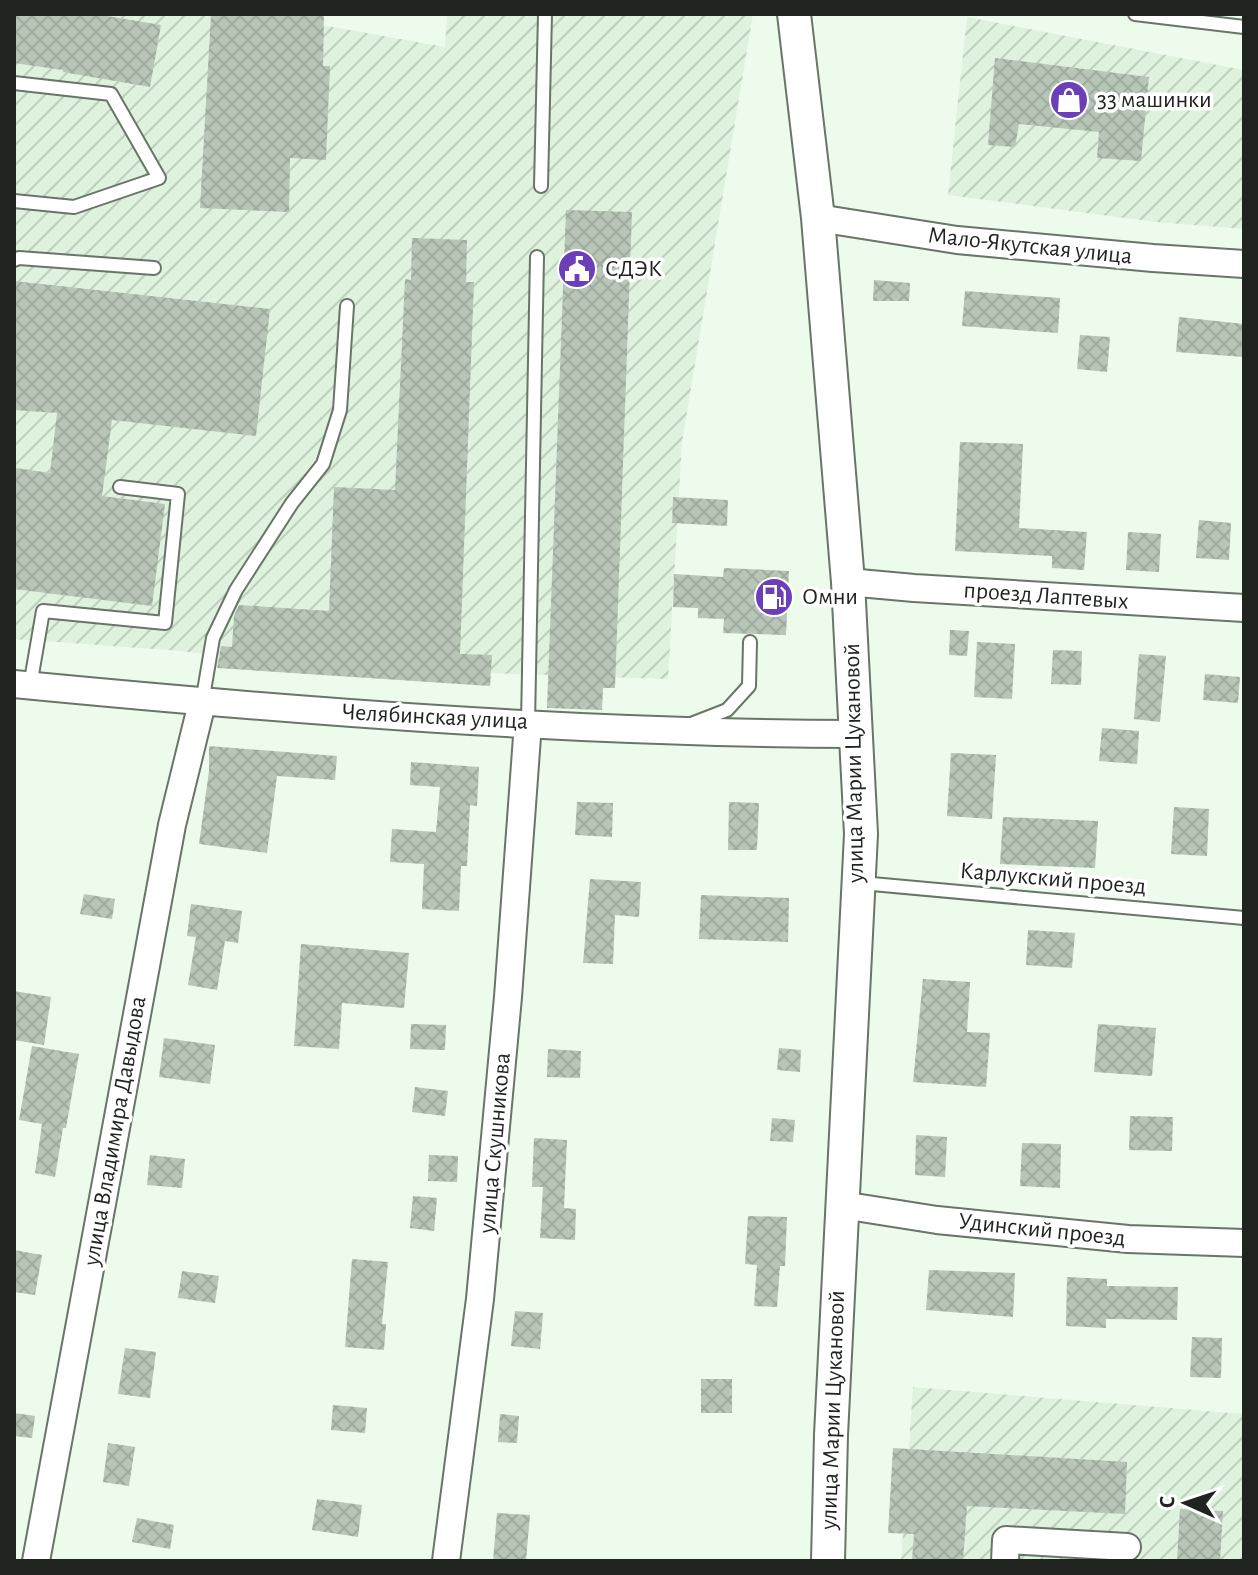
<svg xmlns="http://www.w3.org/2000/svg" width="1258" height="1575" viewBox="0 0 1258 1575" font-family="'Alegreya Sans',sans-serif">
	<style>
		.industrial { fill: url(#industrial-furrows) }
		.building { fill: url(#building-cross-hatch) }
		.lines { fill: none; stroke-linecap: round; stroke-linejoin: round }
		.service-casing { stroke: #687568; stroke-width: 16 }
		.minor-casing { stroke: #687568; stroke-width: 30 }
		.tertiary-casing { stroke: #687568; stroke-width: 36 }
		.service { stroke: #fff; stroke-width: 12 }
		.minor { stroke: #fff; stroke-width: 26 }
		.tertiary { stroke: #fff; stroke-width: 32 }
		.labels { text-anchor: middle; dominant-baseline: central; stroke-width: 7; stroke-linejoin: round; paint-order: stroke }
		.poi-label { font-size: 24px; fill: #1f241f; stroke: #fff; text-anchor: start }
		.street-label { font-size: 24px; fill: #1f241f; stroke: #fff }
	</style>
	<defs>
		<pattern id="industrial-furrows" width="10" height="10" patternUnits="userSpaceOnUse" patternTransform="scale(2)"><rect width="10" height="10" fill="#def2de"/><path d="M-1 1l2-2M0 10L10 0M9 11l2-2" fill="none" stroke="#becfbe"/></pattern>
		<pattern id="building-cross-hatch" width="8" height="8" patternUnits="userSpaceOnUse" patternTransform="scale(2)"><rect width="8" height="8" fill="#b8c6b8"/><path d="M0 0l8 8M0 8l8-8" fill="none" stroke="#9eaa9e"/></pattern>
	</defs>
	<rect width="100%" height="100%" fill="#edfbed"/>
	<!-- industrial -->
	<path class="industrial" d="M14 14H260L445 47 447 14H753L682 442 668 679 362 669 168 650 14 639Z
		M967 17 1244 70V229L1156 222 948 195Z
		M913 1387 1244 1414V1561H901Z"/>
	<!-- building -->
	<path class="building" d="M14 14H95L161 25 150 87 63 72V70L14 63Z
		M211 14H324L323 66H330L326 160 290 158 289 212 200 208Z
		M995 58 1149 77 1141 161 1097 158 1099 132 1019 124 1015 147 988 145Z
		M566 210 632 212 615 688H603L602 710 547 708Z
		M412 238 467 240 466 282H474L460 654 492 655 490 686 217 668 221 646 232 647 234 616 239 605 329 611 334 487 395 490 405 279 411 280Z
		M874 280 910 283 909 301H873Z
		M14 281 270 309 256 436 112 420 102 496 165 504 152 606 14 589 16 468 50 473 57 413 14 410Z
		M965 291 1060 298 1058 333 962 326Z
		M1179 317 1244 324V357L1176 352Z
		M1080 335 1110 337 1107 372 1077 369Z
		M960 442 1023 444 1019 528 1087 532 1084 570 1052 568V556L955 551Z
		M673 497 728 500 727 526 672 523Z
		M1199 520 1231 523 1229 560 1196 558Z
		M1128 532 1161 534 1159 572 1126 570Z
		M724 568 789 571 786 635 723 633 724 619 698 618V608L673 607 674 574 723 577Z
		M950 630 969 631 967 656 949 655Z
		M977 642 1015 644 1012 699 974 697Z
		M1053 650 1082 651 1081 685 1051 684Z
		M1139 654 1166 656 1160 722 1134 719Z
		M1205 674 1240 677 1238 703 1203 700Z
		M1102 728 1139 731 1137 764 1099 761Z
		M209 746 337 756 335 780 277 776 267 853 199 844 209 771Z
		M951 753 996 755 992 819 947 816Z
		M411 762 479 767 477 806 470 805 467 866H461L459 911 422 909 424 864 390 862 392 829 436 832 440 787 410 785Z
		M577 802 613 803 612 837 575 835Z
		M729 802 759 803 757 850H728Z
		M1174 807 1209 809 1207 856 1171 854Z
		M1003 817 1098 821 1095 868 1000 864Z
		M590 879 641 882 639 917 615 915 613 964 583 963Z
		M84 894 115 899 112 919 80 914Z
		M701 895 789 898 788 942 699 939Z
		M191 904 242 911 238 943 225 941 217 990 188 985 196 937 187 936Z
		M1028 930 1075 933 1072 968 1026 965Z
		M301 944 409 953 404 1008 342 1003 339 1049 294 1046Z
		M923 979 970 982 967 1032 990 1033 986 1087 913 1082Z
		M14 991 51 997 44 1045 14 1040Z
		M411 1024 446 1025 445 1050 410 1049Z
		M1098 1024 1156 1028 1152 1076 1094 1072Z
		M164 1038 215 1045 210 1084 159 1077Z
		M32 1046 79 1054 66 1128H63L55 1177 35 1173 42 1124 19 1120Z
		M779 1048 801 1050 800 1072 777 1070Z
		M548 1049 581 1051 580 1078 547 1077Z
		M415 1087 448 1091 445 1116 412 1112Z
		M1130 1116 1173 1117 1172 1151 1129 1150Z
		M772 1118 795 1120 793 1142 770 1141Z
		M916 1135 947 1137 945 1177 915 1175Z
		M534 1138 567 1140 564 1208 576 1209 575 1240 540 1238 543 1187H532Z
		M1022 1143 1061 1144 1060 1188 1020 1186Z
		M150 1155 185 1159 182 1188 147 1185Z
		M429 1155 458 1156 457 1182 428 1181Z
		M413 1196 437 1198 434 1231 410 1228Z
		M748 1216 787 1217 785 1266H780L777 1307 754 1306 757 1265 745 1264Z
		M14 1250 42 1255 35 1295 14 1292Z
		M352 1259 388 1262 382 1324H386L384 1350 345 1347Z
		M929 1270 1015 1273 1013 1317 926 1310Z
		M182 1271 219 1276 215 1303 178 1298Z
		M1067 1277 1107 1279V1286L1178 1287 1177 1320 1106 1319V1328L1066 1326Z
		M515 1311 543 1313 540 1349 511 1346Z
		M1192 1337 1222 1338 1221 1378 1190 1377Z
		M125 1348 156 1352 150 1398 118 1394Z
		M701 1379H732V1413H701Z
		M333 1405 367 1408 365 1433 331 1430Z
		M14 1413 35 1416 32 1438 14 1436Z
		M500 1414 519 1416 517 1443 498 1442Z
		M108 1443 135 1447 129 1486 103 1482Z
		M893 1448 1127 1462 1125 1514 967 1506 963 1561H912L914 1534 888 1533Z
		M317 1499 362 1505 358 1537 312 1530Z
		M1180 1509 1223 1511 1220 1561H1177Z
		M497 1513 530 1515 526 1561H493Z
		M137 1518 174 1525 170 1549 132 1542Z"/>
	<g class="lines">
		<!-- service casing -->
		<g class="service-casing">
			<path id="service" d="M1135 14 1244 27
				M14 83 111 94 159 178 74 207 14 201
				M541 186 545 14
				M14 260 19 258 154 268
				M30 686 43 611 165 623 178 494 120 487
				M202 703 213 638 236 590 292 503 323 464 340 410 347 306
				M528 723 537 257
				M691 724 727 710 749 686 750 642
				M861 883 1244 918"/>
		</g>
		<!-- minor casing -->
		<g class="minor-casing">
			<path id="minor" d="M818 218 957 240 1153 258 1244 264
				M848 582 914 588 1244 608
				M14 684C293 711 575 733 856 734
				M842 1205 937 1220 1128 1239 1244 1243
				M36 1561 172 825 202 703
				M446 1561 480 1299 508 997 528 723
				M1005 1561 1006 1540 1127 1547"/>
		</g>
		<!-- tertiary casing -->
		<g class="tertiary-casing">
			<path id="tertiary" d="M794 14 818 218 848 582 861 834 831 1435 828 1561"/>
		</g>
		<!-- service -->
		<use href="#service" class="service"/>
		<!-- minor -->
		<use href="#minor" class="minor"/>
		<!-- tertiary -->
		<use href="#tertiary" class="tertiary"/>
	</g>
	<!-- icons -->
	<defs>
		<g id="shop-disc" transform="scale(2)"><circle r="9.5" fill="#6a3fb7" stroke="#fff"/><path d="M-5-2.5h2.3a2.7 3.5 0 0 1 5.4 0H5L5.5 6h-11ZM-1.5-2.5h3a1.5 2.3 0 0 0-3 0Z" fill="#fff"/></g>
		<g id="civic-disc" transform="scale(2)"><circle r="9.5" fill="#6a3fb7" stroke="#fff"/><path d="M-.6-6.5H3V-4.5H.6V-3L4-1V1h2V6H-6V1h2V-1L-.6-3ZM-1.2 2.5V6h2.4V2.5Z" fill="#fff"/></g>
		<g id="fuel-disc" transform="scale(2)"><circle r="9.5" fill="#6a3fb7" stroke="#fff"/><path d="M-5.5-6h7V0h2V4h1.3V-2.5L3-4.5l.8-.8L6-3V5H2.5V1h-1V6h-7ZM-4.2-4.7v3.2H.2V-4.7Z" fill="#fff"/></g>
	</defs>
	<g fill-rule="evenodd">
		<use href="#shop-disc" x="1069" y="100"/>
		<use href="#civic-disc" x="577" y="269"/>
		<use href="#fuel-disc" x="774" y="597"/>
	</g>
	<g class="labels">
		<!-- poi labels -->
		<g class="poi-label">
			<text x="1097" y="100">33 машинки</text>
			<text x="605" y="269">СДЭК</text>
			<text x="802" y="597">Омни</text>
		</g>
		<!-- street labels -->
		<g class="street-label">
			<text transform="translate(1030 246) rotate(6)">Мало-Якутская улица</text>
			<text transform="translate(1046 596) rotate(4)">проезд Лаптевых</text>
			<text transform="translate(435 717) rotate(3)">Челябинская улица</text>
			<text transform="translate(854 763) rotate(-91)">улица Марии Цукановой</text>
			<text transform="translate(1053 879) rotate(5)">Карлукский проезд</text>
			<text transform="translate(115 1131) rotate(-80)">улица Владимира Давыдова</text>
			<text transform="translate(495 1143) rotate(-85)">улица Скушникова</text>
			<text transform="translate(1042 1230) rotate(6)">Удинский проезд</text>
			<text transform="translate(833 1410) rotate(-88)">улица Марии Цукановой</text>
		</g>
	</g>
	<!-- border -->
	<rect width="1258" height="1575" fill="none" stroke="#1f241f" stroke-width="32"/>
	<!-- north arrow -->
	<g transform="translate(1186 1503) rotate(273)" stroke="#ffffff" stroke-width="6" paint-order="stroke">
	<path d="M0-6L14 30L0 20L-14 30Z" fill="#1f241f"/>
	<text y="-12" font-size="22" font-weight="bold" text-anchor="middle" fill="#1f241f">С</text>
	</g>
</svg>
